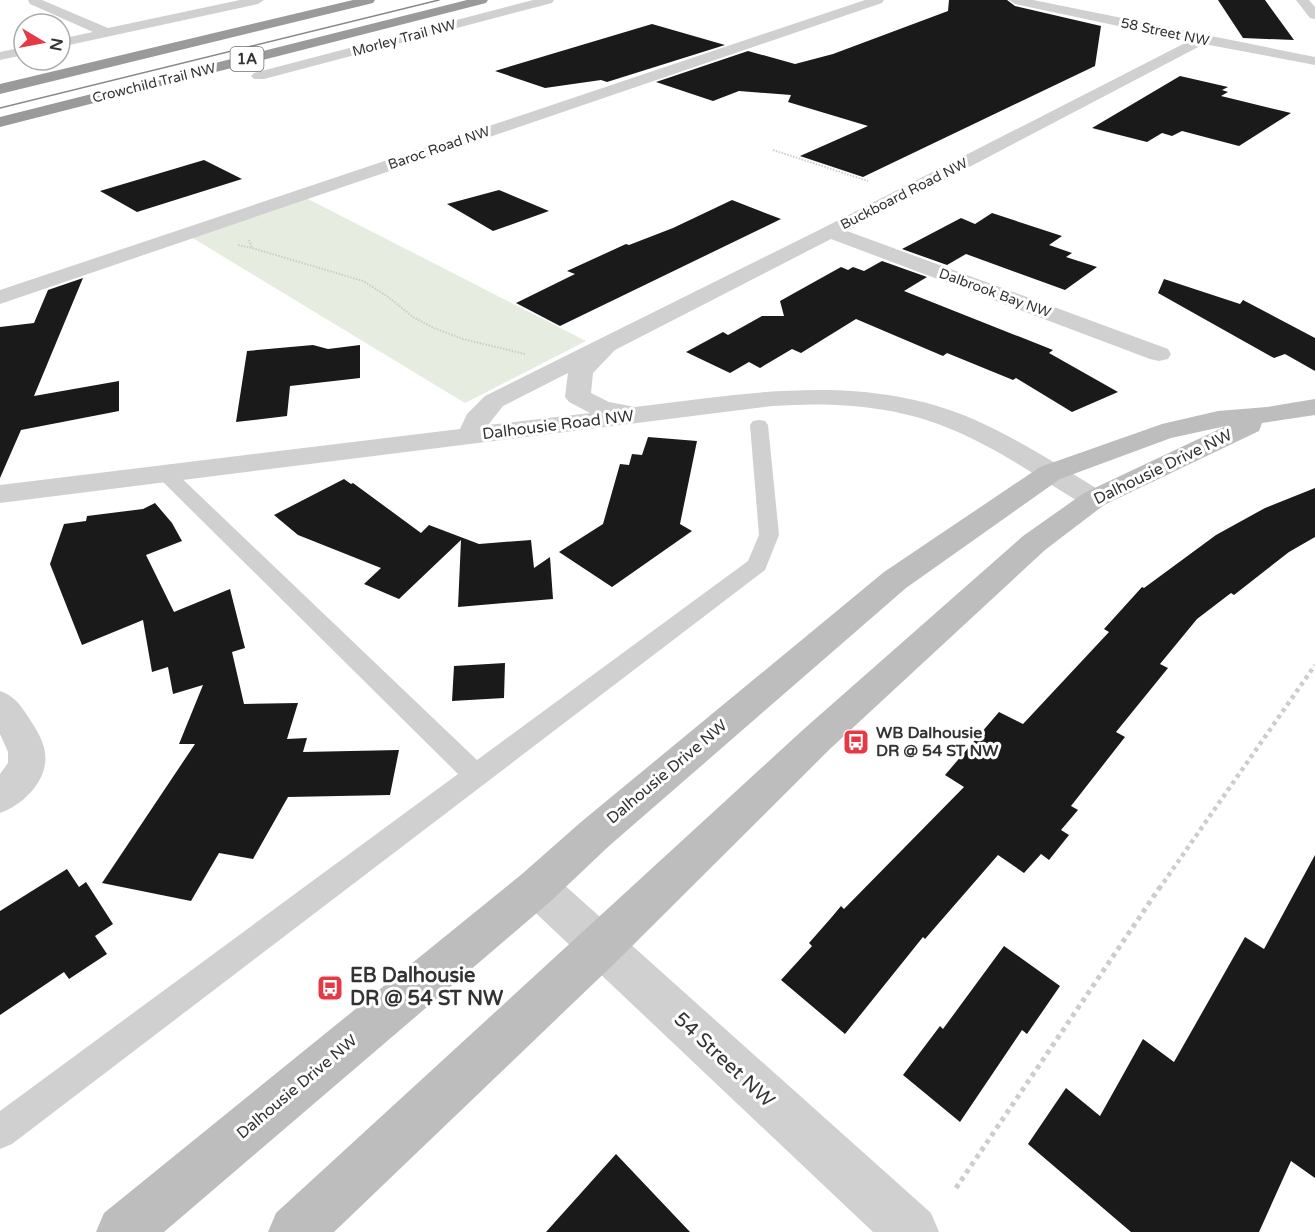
<svg xmlns="http://www.w3.org/2000/svg" width="1315" height="1232" viewBox="0 0 1315 1232" font-family="'Varela Round',sans-serif">
	<style>
		.green { fill: #e6ecdf }
		.building { fill: #1a1a1a }
		.lines { fill: none; stroke-linecap: round; stroke-linejoin: round }
		.path-far2 { stroke: #cdcdcd; stroke-width: 2; stroke-dasharray: 1.5 1.5; stroke-linecap: butt }
		.path-far1 { stroke: #cdcdcd; stroke-width: 4.5; stroke-dasharray: 4 4; stroke-linecap: butt }
		.path { stroke: #cdcdcd; stroke-width: 5; stroke-dasharray: 4.5 4.5; stroke-linecap: butt }
		.lane { fill: #d0d0d0; fill-rule: evenodd }
		.street { fill: #d0d0d0; fill-rule: evenodd }
		.secondary { fill: #bdbdbd; fill-rule: evenodd }
		.highway { fill: #9a9a9a; fill-rule: evenodd }
		.tram { stroke: #888; stroke-width: 1.5 }
		.labels { text-anchor: middle; dominant-baseline: central; stroke-width: 6; stroke-linejoin: round; paint-order: stroke }
		.far-street-label { font-size: 14px; fill: #333; stroke: #fff }
		.shield { fill: #fff; stroke: #707070; stroke-width: 1.5 }
		.shield-label { font-size: 15px; font-weight: bold; fill: #333 }
		.street-label { font-size: 16px; fill: #333; stroke: #fff }
		.poi-label { font-size: 16px; font-weight: bold; fill: #333; stroke: #fff; text-anchor: start }
		.near-poi-label { font-size: 20px; font-weight: bold; fill: #333; stroke: #fff; text-anchor: start }
		.near-street-label { font-size: 20px; fill: #333; stroke: #fff }
	</style>
	<rect width="100%" height="100%" fill="#fff"/>
	<!-- green -->
	<path class="green" d="M306 198 586 341 465 403 191 237Z"/>
	<!-- building -->
	<path class="building" d="M949 0H1007L1015 6 1101 26 1095 66 863 177 800 156 868 126 788 102 791 95 739 91 713 101 656 82 748 51 795 64 833 54 948 11Z
		M1218 0H1265L1294 40 1243 38Z
		M652 24 725 45 607 82 601 80 545 88 495 71Z
		M1180 76 1228 87 1222 90 1228 92 1221 96 1291 113 1239 146 1182 131 1172 136 1162 133 1147 142 1092 128Z
		M204 160 242 179 137 212 100 191Z
		M499 190 549 211 493 231 447 204Z
		M732 200 781 219 560 326 516 303 575 274 567 271 626 244 629 245 673 228Z
		M992 213 1062 236 1049 245 1072 253 1066 257 1097 267 1065 290 966 254 947 265 902 249 961 218 975 224Z
		M882 261 927 277 904 291 1053 350 1049 353 1118 392 1072 412 1016 378 1013 380 947 353 943 356 856 319 801 353 792 349 760 368 749 362 730 373 686 352 723 332 728 335 762 316H784L780 301 841 267 848 270 853 267 864 271Z
		M83 278 34 396 119 381V411L21 430 0 478V327L34 323 48 290Z
		M1164 279 1240 304 1243 300 1315 338V371L1285 354 1274 358 1158 293Z
		M313 345 328 349 360 345V378L290 386 287 416 236 422 247 351Z
		M648 437 697 441 680 524 692 531 612 587 559 552 603 524 620 464 629 465 632 454 642 455Z
		M344 479 351 484 353 483 421 533 429 525 479 544 531 540 534 568 550 557 553 599 458 607 461 540 399 599 364 584 381 568 298 535 274 515Z
		M1315 488V537L1289 552 1234 595 1231 593 1197 619 1160 664 1168 668 1116 732 1125 737 1071 806 1078 810 1061 830 1069 835 1049 860 1041 854 1024 873 998 855 925 939 923 937 845 1034 781 980 812 946 809 943 831 918 841 906 844 909 964 787 945 775 999 712 1023 724 1109 632 1104 629 1142 587 1144 588 1216 535 1265 508Z
		M155 503 172 523 182 541 146 555 174 612 230 589 245 648 232 652 244 704 298 703 287 739 307 738 303 752 399 750 390 795 288 797 253 859 219 853 191 901 102 883 195 744H179L203 685 173 694 168 667 152 672 143 620 82 645 50 564 64 524 86 521 87 516 143 509Z
		M505 663 504 698 452 701 454 666Z
		M1315 855V1178L1291 1161 1259 1232H1131L1028 1144 1066 1088 1100 1116 1143 1039 1174 1062 1245 937 1264 949Z
		M67 869 79 887 86 882 113 924 95 936 107 954 69 979 64 972 0 1015V911Z
		M1004 946 1060 986 1027 1034 1022 1030 960 1122 903 1075 940 1026 943 1029Z
		M616 1154 690 1232H546Z"/>
	<g class="lines">
		<!-- path-far2 -->
		<path class="path-far2" d="M773 150 868 181
			M249 240 252 248 363 281 387 296 413 317 434 328 463 339 525 354
			M238 245 252 248"/>
		<!-- path-far1 -->
		<path class="path-far1" d="M1159 889 1315 665"/>
		<!-- path -->
		<path class="path" d="M956 1188 1160 887"/>
		<!-- lane -->
		<path class="lane" d="M759 420 765 421 768 425 779 535 765 570 12 1144 0 1149V1111L458 774 159 478 156 474 159 470H173L477 760 748 561 759 535 750 425 753 421Z"/>
		<!-- street -->
		<path class="street" d="M28 0H42L108 28 240 0H264L258 4 60 47V39L93 32 30 4Z
			M533 0H554L552 3 264 79H254L251 76 254 73Z
			M865 0H884L882 3 0 304V290Z
			M1009 0H1033L1315 57V65L1204 44 847 231 1168 349 1171 354 1168 359 1159 361 1150 359 831 239 615 350 593 373 591 393 609 402 635 407C749 393 864 372 973 419 1019 439 1061 467 1104 493L1109 499 1104 505 1094 508 1084 505C1041 479 999 449 953 430 895 405 833 402 772 406L0 503V485L460 429 467 414 485 396 823 228 1189 41 1015 4ZM568 373 565 397 569 402 590 413 488 425 503 406Z
			M1296 0H1309L1315 7V19L1310 18Z
			M24 47V55L0 60V52Z
			M0 691C14 696 19 703 27 715 34 726 44 740 45 753 49 780 23 805 0 813V774L8 763V752L0 734Z
			M537 868 552 874 931 1213 939 1232H873L522 900 516 887 522 874Z"/>
		<!-- secondary -->
		<path class="secondary" d="M1315 399V415L1262 423 1259 431 1104 505 1045 550 831 748 617 961 334 1232H268L276 1213 805 728 1023 536 1084 493 1226 426 1171 438 1060 479 906 588 609 846 552 900 164 1232H96L104 1213 522 874 581 822 884 572 1040 467 1162 424 1218 411 1267 407Z"/>
		<!-- highway -->
		<path class="highway" d="M353 0H375L373 3 0 94V84Z
			M467 0H488L486 3 0 127V117Z"/>
		<!-- tram -->
		<path class="tram" d="M0 108 439 0"/>
	</g>
	<!-- icons -->
	<defs>
		<g id="bus-square" transform="scale(1.35)"><rect x="-9" y="-9" width="18" height="18" rx="4" fill="#e63946" stroke="#fff"/><path d="M-5-6H5V4H4V6H2V4H-2V6H-4V4H-5ZM-3.5-4V0h7V-4ZM-3.5 1.2v1.5H-2V1.2ZM2 1.2v1.5H3.5V1.2Z" fill="#fff"/></g>
	</defs>
	<g fill-rule="evenodd">
		<use href="#bus-square" x="856" y="742"/>
		<use href="#bus-square" x="330" y="988"/>
	</g>
	<g class="labels">
		<!-- far-street labels -->
		<g class="far-street-label">
			<text transform="translate(1165 32) rotate(12)">58 Street NW</text>
			<text transform="translate(404 38) rotate(-15)">Morley Trail NW</text>
			<text transform="translate(154 83) rotate(-14)">Crowchild Trail NW</text>
			<text transform="translate(439 148) rotate(-19)">Baroc Road NW</text>
			<text transform="translate(904 194) rotate(-27)">Buckboard Road NW</text>
			<text transform="translate(995 293) rotate(20)">Dalbrook Bay NW</text>
		</g>
		<!-- shield labels -->
		<rect class="shield" x="230.5" y="47" width="33" height="24" rx="4.5"/>
		<g class="shield-label">
			<text x="247" y="59">1A</text>
		</g>
		<!-- street labels -->
		<g class="street-label">
			<text transform="translate(558 425) rotate(-7)">Dalhousie Road NW</text>
			<text transform="translate(1163 467) rotate(-26)">Dalhousie Drive NW</text>
			<text transform="translate(667 772) rotate(-40)">Dalhousie Drive NW</text>
			<text transform="translate(297 1087) rotate(-40)">Dalhousie Drive NW</text>
		</g>
		<!-- poi labels -->
		<g class="poi-label">
			<text x="876" y="733">WB Dalhousie<tspan x="876" dy="18">DR @ 54 ST NW</tspan></text>
		</g>
		<!-- near-poi labels -->
		<g class="near-poi-label">
			<text x="350" y="976">EB Dalhousie<tspan x="350" dy="23">DR @ 54 ST NW</tspan></text>
		</g>
		<!-- near-street labels -->
		<g class="near-street-label">
			<text transform="translate(724 1060) rotate(43)">54 Street NW</text>
		</g>
	</g>
	<!-- north arrow -->
	<g transform="translate(42 42) rotate(100)"><circle r="28" fill="#ffffff" stroke="#adadad" stroke-width="1.5"/>
	<path d="M0-4.5L10 22L0 15L-10 22Z" fill="#e63946"/>
	<text y="-9" font-size="16" font-weight="bold" text-anchor="middle" fill="#333333">N</text>
	</g>
</svg>
